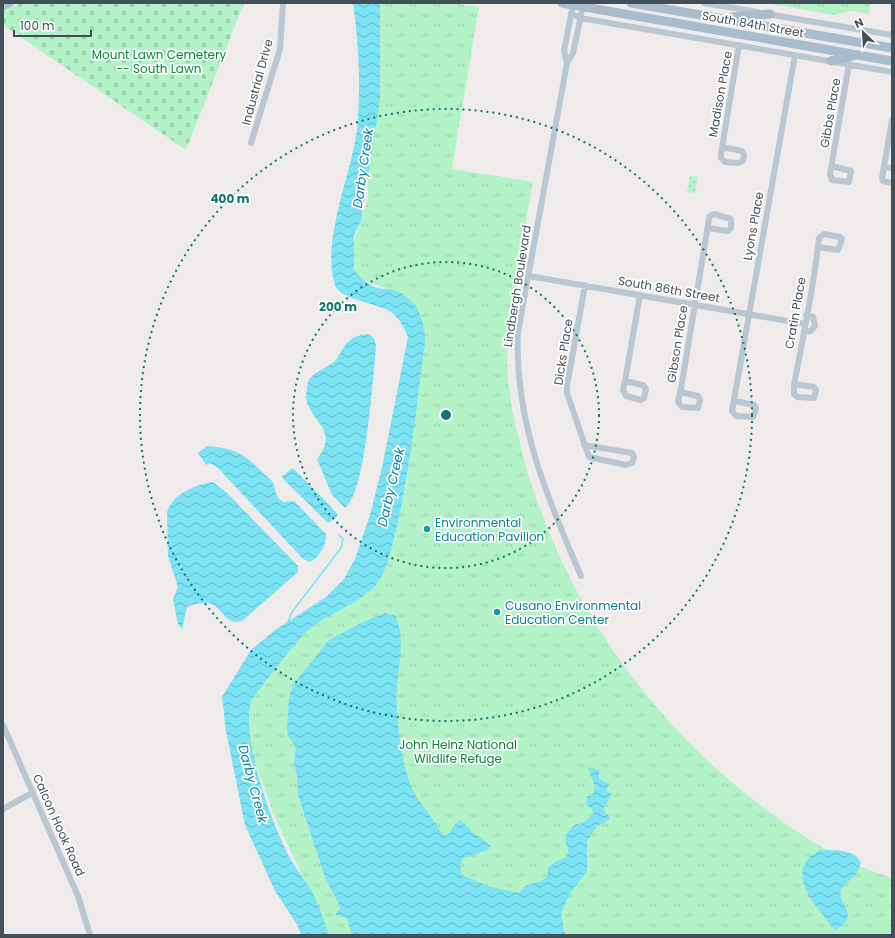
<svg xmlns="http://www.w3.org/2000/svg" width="895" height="938" viewBox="0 0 895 938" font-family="Poppins,sans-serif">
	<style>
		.cemetery { fill: url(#cemetery-stones) }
		.park { fill: url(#park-tufts) }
		.garden { fill: url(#garden-dots) }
		.water { fill: url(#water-waves) }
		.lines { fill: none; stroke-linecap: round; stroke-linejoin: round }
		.stream { stroke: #7be3f4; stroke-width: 1.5 }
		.minor { stroke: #bac7d0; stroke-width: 6 }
		.primary { stroke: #a7bdce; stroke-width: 9 }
		.ring { fill: none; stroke: #0f766e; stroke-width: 2; stroke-dasharray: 2 4 }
		.culture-dot { fill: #0f9aa8; stroke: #fff; stroke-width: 1.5 }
		.labels { text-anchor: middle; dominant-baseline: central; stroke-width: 3.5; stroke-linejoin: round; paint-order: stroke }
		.street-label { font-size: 12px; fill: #42505a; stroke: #fff }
		.park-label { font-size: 12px; fill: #0d823f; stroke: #fff }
		.culture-label { font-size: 12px; fill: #0d838f; stroke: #fff; text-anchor: start }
		.water-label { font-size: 13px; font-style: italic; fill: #038297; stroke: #fff }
		.centre { fill: #0f766e; stroke: #fff; stroke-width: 2 }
		.ring-label { font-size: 12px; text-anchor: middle; font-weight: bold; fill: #0f766e; stroke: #fff; stroke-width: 3.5; stroke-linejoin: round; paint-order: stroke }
	</style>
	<defs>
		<pattern id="cemetery-stones" width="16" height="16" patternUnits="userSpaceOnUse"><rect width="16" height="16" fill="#b3f3c7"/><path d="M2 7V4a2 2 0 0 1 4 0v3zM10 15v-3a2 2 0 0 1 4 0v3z" fill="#9bd2ad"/></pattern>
		<pattern id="park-tufts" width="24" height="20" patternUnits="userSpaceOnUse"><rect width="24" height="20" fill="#b3f3c7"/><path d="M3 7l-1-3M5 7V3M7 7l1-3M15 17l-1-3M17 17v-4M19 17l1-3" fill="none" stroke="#9bd2ad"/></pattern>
		<pattern id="garden-dots" width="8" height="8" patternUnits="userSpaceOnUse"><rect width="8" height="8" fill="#b3f3c7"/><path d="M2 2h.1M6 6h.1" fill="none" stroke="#9bd2ad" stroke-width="1.8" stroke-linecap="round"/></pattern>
		<pattern id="water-waves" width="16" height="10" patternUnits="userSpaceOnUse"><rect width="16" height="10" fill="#7be3f4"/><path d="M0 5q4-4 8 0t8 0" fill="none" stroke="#66bac9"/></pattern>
	</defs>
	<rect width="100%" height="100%" fill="#efebeb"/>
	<!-- cemetery -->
	<path class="cemetery" d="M23 3H244L186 150 3 25V9Z"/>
	<!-- park -->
	<path class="park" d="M376 3H453L479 7 452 169 533 182C527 213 522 244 517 276 511 310 505 344 508 378 510 407 518 435 525 463 565 604 653 727 771 813 808 841 847 864 892 878V935H328L320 912 275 818 249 745 248 718 253 691 270 662 323 616 402 503 407 481 424 326C418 291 377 289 353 274V244L368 199V157L380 96Z
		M766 3H870L869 14 852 11 833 15Z"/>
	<!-- garden -->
	<path class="garden" d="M690 176 698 177 695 193 687 192Z"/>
	<!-- water -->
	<path class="water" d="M353 3H380V101L361 221 354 235V270C359 276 367 284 375 287 382 290 392 288 399 292 420 304 425 321 425 343 416 406 411 469 396 530 392 547 388 566 379 581 366 602 324 614 305 633 298 640 252 697 251 702 241 740 272 825 291 860 298 872 307 882 313 894 320 907 324 922 329 935H301L298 926 275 891 245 825 226 731 222 697 251 650 275 630 326 597 344 579 355 559 370 515 383 463 408 337C404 327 400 319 391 312 378 303 340 300 335 285 321 242 351 175 357 130 361 89 359 43 353 3Z
		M367 334C374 336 375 339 376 346 373 375 366 494 345 508L332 495 317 459C344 426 299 418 307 389 307 386 308 382 309 380 315 370 332 367 338 357 346 343 350 336 367 334Z
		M207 446C232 448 244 453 262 472 265 475 271 479 273 483 277 492 273 494 283 502L294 501 326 534C327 544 319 558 310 562L303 559 218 468 210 463 206 465 198 453Z
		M293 468 336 512 338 516 328 523 283 479 282 476Z
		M213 482 227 493 298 566V572L242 621C225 626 223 607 209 603 202 602 193 605 187 607L182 629 178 624 173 599 178 587 168 556 167 512C173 494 196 484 213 482Z
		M385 613 396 616C405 640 399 661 397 685 395 714 401 771 416 796 425 809 434 820 442 834L447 836C452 831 454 822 461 820L475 835 480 837 491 846 486 851 463 858 460 865 462 875 490 887 519 893C530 878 537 887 548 876V868L556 861 566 858C574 842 554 842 576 824H581L594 814 591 808 586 805 587 796H593L595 786 588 767 599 770V778L609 784 606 791 612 794 603 809 610 817 609 820 597 826 587 841V871L569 895 561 913 565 935H352L347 918 336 915V913L340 909V906L326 880 298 795 297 776 294 764 296 746 288 736 287 728 289 699 292 688 298 678 329 640 361 623Z
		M820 850C833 850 856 849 861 863L857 873 841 889C836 906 863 915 835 930 830 926 827 920 823 915 806 895 788 867 820 850Z"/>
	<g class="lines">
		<!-- stream -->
		<path class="stream" d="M288 622 292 612 341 548 343 539 339 535"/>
		<!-- minor -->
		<path class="minor" d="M704 3 758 12
			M571 13 580 18 592 20 892 72
			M767 14 892 35
			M567 63 564 51 572 10
			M892 120 882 178 883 181 892 183
			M251 143 280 49 283 3
			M722 147 742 151 744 155 743 161 738 163 725 162 721 158V154L738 51 740 45
			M832 166 851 171 849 182 832 180 830 174 849 64
			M884 167 892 168
			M529 276 805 324
			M804 332 811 331 815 326 813 317 806 315
			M625 381 643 385 646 389 644 398 641 400 626 396 623 390 625 381 640 295
			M794 384 814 387 816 390 814 398 797 397 794 394V385C803 337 814 287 819 238L824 234 840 237 842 239 838 250 818 247
			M680 392 698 396 700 400 698 408 682 407 678 402 681 389 709 219 710 216 714 214 731 219V228L728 231 708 228
			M735 401 754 405 756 408 753 417 736 416 732 411 795 55
			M584 445 632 453 634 457 632 463 626 465 589 457 567 393V386L585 285
			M581 576C547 498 514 419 518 332L567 63 573 53 583 6
			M3 725 78 896 90 935
			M3 809 32 793"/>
		<!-- primary -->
		<path class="primary" d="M562 3 892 61
			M631 3 892 48
			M3 5 9 3
			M732 17 770 14
			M831 61 853 56"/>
	</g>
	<!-- distance rings -->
	<g class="ring">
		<circle cx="446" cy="415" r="153"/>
		<circle cx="446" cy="415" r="306"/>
	</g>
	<!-- markers -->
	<g class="culture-dot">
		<circle cx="427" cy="529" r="4"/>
		<circle cx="497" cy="612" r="4"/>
	</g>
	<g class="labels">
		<!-- street labels -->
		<g class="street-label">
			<text transform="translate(753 24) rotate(10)">South 84th Street</text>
			<text transform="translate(257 82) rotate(-75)">Industrial Drive</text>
			<text transform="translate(720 94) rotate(-80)">Madison Place</text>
			<text transform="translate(830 113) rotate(-80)">Gibbs Place</text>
			<text transform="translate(753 226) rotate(-80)">Lyons Place</text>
			<text transform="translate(517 286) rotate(-81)">Lindbergh Boulevard</text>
			<text transform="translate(669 289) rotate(10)">South 86th Street</text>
			<text transform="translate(795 313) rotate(-80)">Cratin Place</text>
			<text transform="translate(677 344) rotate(-81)">Gibson Place</text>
			<text transform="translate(563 352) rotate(-81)">Dicks Place</text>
			<text transform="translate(59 825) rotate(66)">Calcon Hook Road</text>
		</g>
		<!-- park labels -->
		<g class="park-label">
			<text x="159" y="54">Mount Lawn Cemetery<tspan x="159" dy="14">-- South Lawn</tspan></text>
			<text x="458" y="744">John Heinz National<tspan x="458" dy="14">Wildlife Refuge</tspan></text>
		</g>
		<!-- culture labels -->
		<g class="culture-label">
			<text x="435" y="522">Environmental<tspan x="435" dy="14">Education Pavilion</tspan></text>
			<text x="505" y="605">Cusano Environmental<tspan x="505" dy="14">Education Center</tspan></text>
		</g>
		<!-- water labels -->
		<g class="water-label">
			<text transform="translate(363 168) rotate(-82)">Darby Creek</text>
			<text transform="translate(391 487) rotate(-77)">Darby Creek</text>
			<text transform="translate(253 784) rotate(75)">Darby Creek</text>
		</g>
	</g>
	<circle cx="446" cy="415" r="6" class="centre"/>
	<g class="ring-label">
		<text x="230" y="203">400 m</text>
		<text x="338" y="311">200 m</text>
	</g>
	<!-- border -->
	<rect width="895" height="938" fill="none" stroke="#42505a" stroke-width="8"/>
	<!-- north arrow -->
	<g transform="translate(863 32) rotate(335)" stroke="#ffffff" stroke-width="3" paint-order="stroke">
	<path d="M0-3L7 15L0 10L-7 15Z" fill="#42505a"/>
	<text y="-6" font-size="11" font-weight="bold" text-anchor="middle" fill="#42505a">N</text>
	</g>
	<!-- scale -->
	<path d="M14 30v6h77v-6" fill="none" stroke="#42505a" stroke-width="2"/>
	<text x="20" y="30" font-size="12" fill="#42505a" stroke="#ffffff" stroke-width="3" paint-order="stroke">100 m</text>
</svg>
